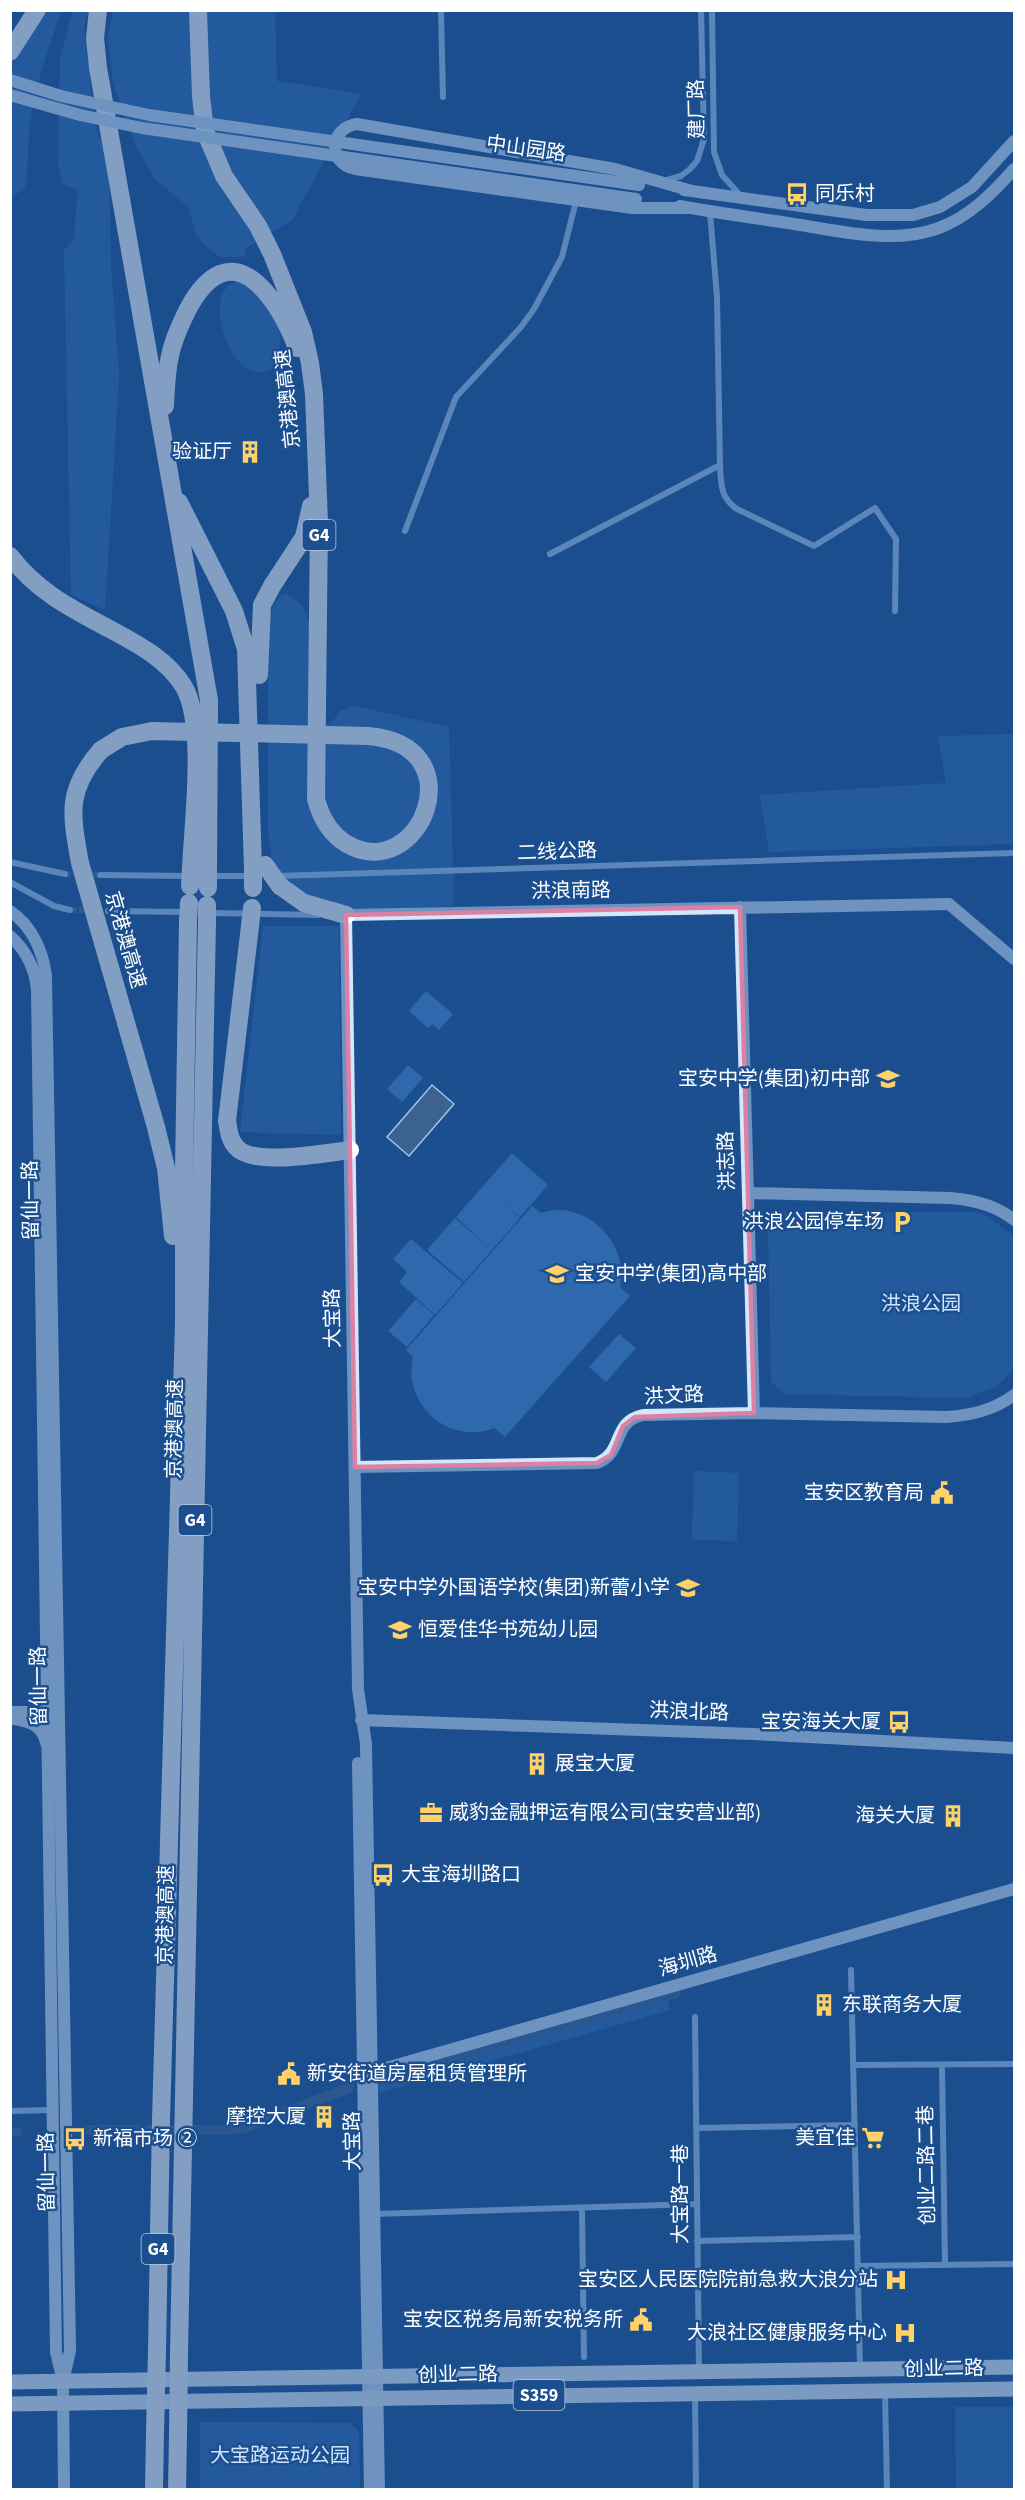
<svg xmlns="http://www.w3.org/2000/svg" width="1025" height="2500" viewBox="0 0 1025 2500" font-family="'Source Sans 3','Noto Sans SC',sans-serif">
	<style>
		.green { fill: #2e69ad }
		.water { fill: #3c6290; stroke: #9cc4f0; stroke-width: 1.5 }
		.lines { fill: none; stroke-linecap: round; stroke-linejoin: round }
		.canal { stroke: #3c6290; stroke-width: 10 }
		.street-tunnel { stroke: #3d69a0; stroke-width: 6; stroke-dasharray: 6 3; stroke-linecap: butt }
		.street { stroke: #a9c9ee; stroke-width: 6 }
		.secondary { stroke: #d6e6fa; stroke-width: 12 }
		.primary { stroke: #f0f6ff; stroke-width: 15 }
		.highway { stroke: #fff; stroke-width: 18 }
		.secondary-bridge { stroke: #d6e6fa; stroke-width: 12 }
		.highway-bridge { stroke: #fff; stroke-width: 18 }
		.marked { fill: none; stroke: #dd80a5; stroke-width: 4.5; stroke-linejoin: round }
		.labels { text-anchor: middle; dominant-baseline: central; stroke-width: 5; stroke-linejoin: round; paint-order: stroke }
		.shield { fill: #1b4f8f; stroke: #bbcadd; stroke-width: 1.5 }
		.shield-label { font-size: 18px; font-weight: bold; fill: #fff }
		.street-label { font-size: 20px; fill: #fff; stroke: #1b4f8f }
		.poi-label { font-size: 20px; fill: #fff; stroke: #1b4f8f; text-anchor: end }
		.park-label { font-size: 20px; fill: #cfe3fa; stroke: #1b4f8f }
	</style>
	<rect width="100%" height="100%" fill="#1b4f8f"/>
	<!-- green -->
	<path class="green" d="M275 10 277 81 361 94 292 220 246 248 244 257H220L208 248 196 235 188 207 155 179 136 147 113 83 108 38 113 11Z
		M45 11H61C49 47 35 86 30 124 27 146 29 165 25 189L11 197 10 67Z
		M73 11H88L84 27 96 131 109 155 111 267 119 375 105 610 71 595 64 251 74 238 78 190 63 184 58 166 60 58Z
		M239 281C278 298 287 327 276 367 240 393 211 322 222 295 225 287 232 283 239 281Z
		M288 594 302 606 311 626 314 723 331 724 340 711 354 706 449 727 454 906 345 911 303 898 288 882 272 859 268 830V660L271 612 274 603 282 595Z
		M1014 734V844L769 852 760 795 946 783 938 736Z
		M263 926H339L341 1135 240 1132Z
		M426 991 453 1014 439 1030 432 1024 428 1028 409 1011Z
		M408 1065 423 1078 402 1102 387 1089Z
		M512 1153 548 1185 520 1217 497 1197 520 1218 492 1250 456 1217Z
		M532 1206 541 1213C585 1198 630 1243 620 1287L630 1296 505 1437 494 1428C449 1446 402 1404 413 1357L406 1350Z
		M975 1212 989 1217 1014 1237V1369L996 1387 964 1398 785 1394 771 1382 768 1220 775 1213Z
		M455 1218 492 1250 464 1282 427 1250Z
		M411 1239 463 1283 435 1315 399 1282 407 1272 393 1259Z
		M416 1299 434 1315 407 1347 388 1331Z
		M619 1334 636 1348 606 1382 589 1367Z
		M694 1471 739 1473 737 1541 692 1540Z
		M665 1985 670 2010 372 2095V2072Z
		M955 2407H1014V2489H956Z
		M200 2422 350 2423 359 2432 360 2489H200Z"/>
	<!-- water -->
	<path class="water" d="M432 1085 454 1104 409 1156 387 1137Z"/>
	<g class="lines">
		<!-- canal -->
		<path class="canal" d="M389 2075 676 1993
			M89 2130H220L244 2128 349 2088
			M10 2132H18"/>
		<!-- street-tunnel -->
		<path class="street-tunnel" d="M65 874 100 875
			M70 910H90"/>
		<!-- street -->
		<path class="street" d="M441 10 443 97
			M712 10 714 152 722 175 740 195
			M667 180 681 176 690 169 697 161 704 139 701 10
			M720 465C721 483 720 498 737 509L814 546 875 508 896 539 895 611
			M405 531 456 397 521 327 534 309 562 257 576 201
			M550 554 720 465 717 297 710 212
			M10 862 65 874
			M100 875 189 876
			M211 876H252
			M277 876 1014 853
			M10 882 54 906 70 910
			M108 911 186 912
			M208 913 318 915
			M851 1970 860 2369
			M695 2017 699 2371
			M854 2065 1014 2064
			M942 2065 945 2265
			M10 2111 53 2110
			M697 2128 855 2125
			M582 2208 584 2357
			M374 2214 697 2204
			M697 2241 858 2237
			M858 2266 1014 2264
			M885 2391 887 2490
			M695 2394 696 2490"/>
		<!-- secondary -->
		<path class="secondary" d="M684 190 866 215H913L940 207 972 187 1014 141
			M680 206C718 213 756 218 794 224 841 231 893 245 939 228 970 216 993 193 1014 169
			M688 208H632L355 169C327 163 329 128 357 124L615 169 692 191
			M740 907 754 1413
			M10 911C32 926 43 951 46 976L70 2351 64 2377
			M10 936C27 951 35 968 37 990L56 2352 63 2381 64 2490
			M748 1193 951 1198C974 1200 996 1205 1014 1220
			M355 1467 597 1463C625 1452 611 1422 643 1415L754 1413 947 1417C972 1415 994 1410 1014 1395
			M10 1712H54
			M14 1719C30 1721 43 1726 46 1743
			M361 1720 753 1734 1014 1748
			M358 1763 370 2490
			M372 2072 1014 1889
			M379 2490 366 1744 358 1689 346 915 949 904 1014 959"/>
		<!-- primary -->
		<path class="primary" d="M10 2382 1014 2367
			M10 2404 1014 2389"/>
		<!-- highway -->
		<path class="highway" d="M98 10 95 38 98 68 209 700 208 868
			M198 10 201 96 205 131 224 176 258 226 272 254 303 332 310 363 314 394 319 522 316 799C321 818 330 834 347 844 419 886 478 745 368 736
			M10 52 37 10
			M165 406C166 389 166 372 170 356 173 340 181 323 188 309 231 229 277 295 297 348
			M179 502 234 611 246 649 253 869
			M10 556C36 590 68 607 104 626 132 641 167 658 184 687 206 725 193 822 191 868
			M259 675 262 605 272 586 304 537 311 506
			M101 750C66 790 71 813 80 863L156 1127 166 1168 173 1236
			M280 886 304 903 346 915
			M250 926 227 1121C229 1131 229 1139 236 1147 252 1167 325 1153 350 1150
			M157 2351 161 2119 184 1323V1171L188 921
			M179 2353 207 921
			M154 2490 155 2432
			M177 2490 178 2435"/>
		<!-- secondary-bridge -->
		<path class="secondary-bridge" d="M10 80 61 96 149 115 639 185
			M10 95 80 115 142 128 636 199"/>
		<!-- highway-bridge -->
		<path class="highway-bridge" d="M101 750 122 737 152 731 368 736
			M265 865 280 886
			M208 868V888
			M190 886 191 868
			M253 888V869
			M188 921 189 903
			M207 921V905
			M250 926 252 908
			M155 2432 157 2351
			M178 2435 179 2353"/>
	</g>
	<!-- marked area -->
	<path d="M0 0H1025V2500H0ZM740 907 754 1413 635 1417 623 1426 611 1455 597 1463 355 1467 346 915Z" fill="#1b4f8f" fill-opacity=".55" fill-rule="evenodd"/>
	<path class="marked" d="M740 907 754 1413 635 1417 623 1426 611 1455 597 1463 355 1467 346 915Z"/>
	<!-- icons -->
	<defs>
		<g id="bus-bare" transform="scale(1.8)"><path d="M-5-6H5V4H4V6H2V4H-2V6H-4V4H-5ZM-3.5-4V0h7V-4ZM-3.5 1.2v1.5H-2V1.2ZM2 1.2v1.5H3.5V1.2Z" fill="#ffd166" stroke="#1b4f8f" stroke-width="2.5" paint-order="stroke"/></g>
		<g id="building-bare" transform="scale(1.8)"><path d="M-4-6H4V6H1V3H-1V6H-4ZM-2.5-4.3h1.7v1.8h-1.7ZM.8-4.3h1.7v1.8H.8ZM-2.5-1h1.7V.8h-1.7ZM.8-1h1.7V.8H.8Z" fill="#ffd166" stroke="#1b4f8f" stroke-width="2.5" paint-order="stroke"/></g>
		<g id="school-bare" transform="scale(1.8)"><path d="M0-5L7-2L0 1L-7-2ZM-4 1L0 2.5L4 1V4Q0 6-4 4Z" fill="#ffd166" stroke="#1b4f8f" stroke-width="2.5" paint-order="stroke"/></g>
		<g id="parking-bare" transform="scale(1.8)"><path d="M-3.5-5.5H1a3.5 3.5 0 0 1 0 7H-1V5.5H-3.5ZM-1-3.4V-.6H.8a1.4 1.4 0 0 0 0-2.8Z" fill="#ffd166" stroke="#1b4f8f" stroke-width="2.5" paint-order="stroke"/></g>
		<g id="civic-bare" transform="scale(1.8)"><path d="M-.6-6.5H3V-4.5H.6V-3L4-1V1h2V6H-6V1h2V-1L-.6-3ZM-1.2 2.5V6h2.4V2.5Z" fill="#ffd166" stroke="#1b4f8f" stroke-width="2.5" paint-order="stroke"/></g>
		<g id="office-bare" transform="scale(1.8)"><path d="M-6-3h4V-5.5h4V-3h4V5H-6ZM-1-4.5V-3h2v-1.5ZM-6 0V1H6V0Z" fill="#ffd166" stroke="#1b4f8f" stroke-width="2.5" paint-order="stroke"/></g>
		<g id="supermarket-bare" transform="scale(1.8)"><path d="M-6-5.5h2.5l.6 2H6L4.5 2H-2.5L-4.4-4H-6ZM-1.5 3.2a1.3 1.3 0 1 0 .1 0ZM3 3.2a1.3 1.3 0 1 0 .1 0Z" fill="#ffd166" stroke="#1b4f8f" stroke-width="2.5" paint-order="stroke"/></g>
		<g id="hospital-bare" transform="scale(1.8)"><path d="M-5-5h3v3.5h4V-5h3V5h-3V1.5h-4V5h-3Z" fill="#ffd166" stroke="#1b4f8f" stroke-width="2.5" paint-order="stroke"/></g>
	</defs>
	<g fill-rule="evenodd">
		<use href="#bus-bare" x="797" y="194"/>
		<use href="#building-bare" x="250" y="452"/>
		<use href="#school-bare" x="888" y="1079"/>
		<use href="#parking-bare" x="902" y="1222"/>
		<use href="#school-bare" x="557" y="1274"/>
		<use href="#civic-bare" x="942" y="1493"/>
		<use href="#school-bare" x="688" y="1588"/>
		<use href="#school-bare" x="400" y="1630"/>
		<use href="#bus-bare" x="899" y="1722"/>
		<use href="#building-bare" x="537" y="1764"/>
		<use href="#office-bare" x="431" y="1813"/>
		<use href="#building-bare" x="953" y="1816"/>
		<use href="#bus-bare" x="383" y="1875"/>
		<use href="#building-bare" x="824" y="2005"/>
		<use href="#civic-bare" x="289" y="2074"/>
		<use href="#building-bare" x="324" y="2117"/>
		<use href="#supermarket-bare" x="873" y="2138"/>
		<use href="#bus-bare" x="75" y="2139"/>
		<use href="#hospital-bare" x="896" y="2280"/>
		<use href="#civic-bare" x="641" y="2320"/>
		<use href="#hospital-bare" x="905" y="2333"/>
	</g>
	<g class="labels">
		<!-- shield labels -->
		<g class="shield">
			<rect x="302.5" y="520" width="33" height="30" rx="4.5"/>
			<rect x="178.5" y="1505" width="33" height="30" rx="4.5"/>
			<rect x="141.5" y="2234" width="33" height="30" rx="4.5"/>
			<rect x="513.5" y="2380" width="51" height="30" rx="4.5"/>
		</g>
		<g class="shield-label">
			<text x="319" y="535">G4</text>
			<text x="195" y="1520">G4</text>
			<text x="158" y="2249">G4</text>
			<text x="539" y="2395">S359</text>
		</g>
		<!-- street labels -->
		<g class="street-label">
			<text transform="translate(697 109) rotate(-91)">建厂路</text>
			<text transform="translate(526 149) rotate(8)">中山园路</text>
			<text transform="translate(288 399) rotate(-96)">京港澳高速</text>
			<text transform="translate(557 852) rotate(-2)">二线公路</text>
			<text transform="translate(571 891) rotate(-1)">洪浪南路</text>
			<text transform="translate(125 940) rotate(74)">京港澳高速</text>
			<text transform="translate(727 1161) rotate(-92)">洪志路</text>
			<text transform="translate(31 1200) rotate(-91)">留仙一路</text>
			<text transform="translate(333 1318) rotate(-91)">大宝路</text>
			<text transform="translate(674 1396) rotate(-3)">洪文路</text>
			<text transform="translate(175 1429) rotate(-89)">京港澳高速</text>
			<text transform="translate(39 1686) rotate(-91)">留仙一路</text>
			<text transform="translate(689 1712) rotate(2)">洪浪北路</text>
			<text transform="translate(166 1915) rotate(-89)">京港澳高速</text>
			<text transform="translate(688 1962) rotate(-16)">海圳路</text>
			<text transform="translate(353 2141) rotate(-91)">大宝路</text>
			<text transform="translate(927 2165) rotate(-91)">创业二路二巷</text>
			<text transform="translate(47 2172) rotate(-91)">留仙一路</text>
			<text transform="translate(681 2194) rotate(-90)">大宝路一巷</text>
			<text transform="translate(944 2369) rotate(-1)">创业二路</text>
			<text transform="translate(458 2375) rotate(-1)">创业二路</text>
		</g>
		<!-- poi labels -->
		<g class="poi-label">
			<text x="815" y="194" text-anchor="start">同乐村</text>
			<text x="232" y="452">验证厅</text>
			<text x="870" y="1079">宝安中学(集团)初中部</text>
			<text x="884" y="1222">洪浪公园停车场</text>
			<text x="575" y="1274" text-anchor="start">宝安中学(集团)高中部</text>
			<text x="924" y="1493">宝安区教育局</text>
			<text x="670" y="1588">宝安中学外国语学校(集团)新蕾小学</text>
			<text x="418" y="1630" text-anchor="start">恒爱佳华书苑幼儿园</text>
			<text x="881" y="1722">宝安海关大厦</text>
			<text x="555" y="1764" text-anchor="start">展宝大厦</text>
			<text x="449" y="1813" text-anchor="start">威豹金融押运有限公司(宝安营业部)</text>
			<text x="935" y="1816">海关大厦</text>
			<text x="401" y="1875" text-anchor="start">大宝海圳路口</text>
			<text x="842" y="2005" text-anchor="start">东联商务大厦</text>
			<text x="307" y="2074" text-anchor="start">新安街道房屋租赁管理所</text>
			<text x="306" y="2117">摩控大厦</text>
			<text x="855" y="2138">美宜佳</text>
			<text x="93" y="2139" text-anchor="start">新福市场 ②</text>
			<text x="878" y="2280">宝安区人民医院院前急救大浪分站</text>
			<text x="623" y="2320">宝安区税务局新安税务所</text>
			<text x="887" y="2333">大浪社区健康服务中心</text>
		</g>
		<!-- park labels -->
		<g class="park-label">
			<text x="921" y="1304">洪浪公园</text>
			<text x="280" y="2456">大宝路运动公园</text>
		</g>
	</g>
	<!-- border -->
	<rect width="1025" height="2500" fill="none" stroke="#ffffff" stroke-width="24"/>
</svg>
